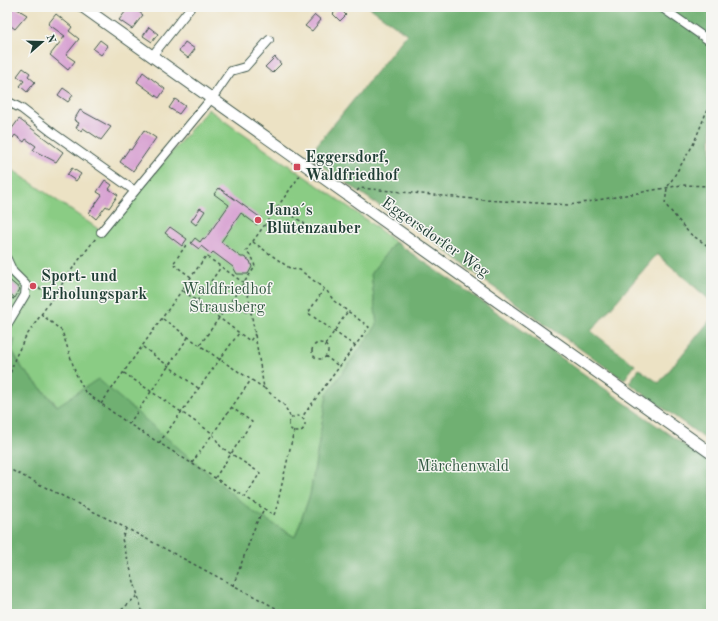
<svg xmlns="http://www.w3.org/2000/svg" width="718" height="621" viewBox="0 0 718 621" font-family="'Old Standard TT',serif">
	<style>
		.green { fill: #8acc84; stroke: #54845c }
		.forest { fill: #6fb072; stroke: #477653 }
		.building { fill: #d7a0d1 }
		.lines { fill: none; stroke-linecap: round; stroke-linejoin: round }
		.minor-casing { stroke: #3e564a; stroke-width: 10 }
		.major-casing { stroke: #3e564a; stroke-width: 13 }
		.path { stroke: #3e564a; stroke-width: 1.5; stroke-dasharray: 3 3; stroke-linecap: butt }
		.minor { stroke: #fff; stroke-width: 8 }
		.major { stroke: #fff; stroke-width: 11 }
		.poi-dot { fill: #d1495b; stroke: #f6f6f2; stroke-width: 1.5 }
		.labels { text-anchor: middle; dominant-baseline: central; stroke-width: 3; stroke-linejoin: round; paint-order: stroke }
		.poi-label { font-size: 16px; font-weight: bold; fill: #1f3d34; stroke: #f6f6f2; text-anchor: start }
		.street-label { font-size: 16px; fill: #1f3d34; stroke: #f6f6f2 }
		.park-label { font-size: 16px; fill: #345a44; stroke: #f6f6f2 }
	</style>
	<rect width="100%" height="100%" fill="#f6f6f2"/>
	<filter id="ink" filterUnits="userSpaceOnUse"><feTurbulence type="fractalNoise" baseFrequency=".025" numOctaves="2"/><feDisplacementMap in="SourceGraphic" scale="8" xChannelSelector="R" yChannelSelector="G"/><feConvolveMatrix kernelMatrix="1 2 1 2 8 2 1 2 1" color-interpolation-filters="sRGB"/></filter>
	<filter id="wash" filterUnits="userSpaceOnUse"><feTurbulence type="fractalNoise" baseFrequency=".012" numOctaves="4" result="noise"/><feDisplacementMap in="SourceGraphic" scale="16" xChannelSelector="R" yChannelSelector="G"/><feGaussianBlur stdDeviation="0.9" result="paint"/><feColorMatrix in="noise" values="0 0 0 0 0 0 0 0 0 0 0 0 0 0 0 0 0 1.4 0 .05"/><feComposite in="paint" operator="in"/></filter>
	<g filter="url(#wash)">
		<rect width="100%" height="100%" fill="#ece2c4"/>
		<!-- green -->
		<path class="green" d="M208 109C270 155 335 194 395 242L371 273 377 325 327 394 310 495 295 537 252 511 58 406 23 369 12 350 14 340 7 348V166L104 233Z"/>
		<!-- forest -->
		<path class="forest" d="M369 7H711V301L657 254 591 331 635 365 624 380 485 281 431 239 374 202 308 156 407 34Z
			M395 242 474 296 711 464V614H7V348L15 339 12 351 23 369 57 406 98 379 252 511 295 537 310 495 327 394 377 325 371 273Z
			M711 319V443L629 383 639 369 659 383Z"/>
		<g id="blocks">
			<!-- building -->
			<path class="building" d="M14 7 27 15 15 29 7 23V16Z
				M129 7H132L143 15 132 29 119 20Z
				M339 8 346 15 340 21 333 14Z
				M56 14 72 27 69 31 79 39 66 55 75 61 68 70 50 55 65 36 48 24Z
				M315 15 321 20 312 31 305 26Z
				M149 27 158 34 152 42 143 36Z
				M100 40 108 46 101 55 93 49Z
				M185 42 195 49 188 58 179 51Z
				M275 57 281 64 272 73 265 67Z
				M23 68 30 73 28 76 35 82 27 92 20 86 24 81 17 76Z
				M143 72 165 89 159 98 137 82Z
				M63 88 73 95 68 102 58 95Z
				M175 99 185 106 179 114 169 108Z
				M80 110 111 127 101 140 83 128 81 131 76 128 79 123 74 120Z
				M19 119 63 152 56 162 33 150 36 146 26 139 24 142 15 135 13 138 8 134Z
				M144 130 156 138 133 171 120 162 129 149 131 150Z
				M72 168 81 174 76 181 67 175Z
				M105 180 112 185 109 189 118 195 109 208 106 206 96 219 89 213 102 195 97 192Z
				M219 188 261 218 257 225 241 213 221 242 241 257H244L250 261 252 267 248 274H237L233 267 213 252 211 254 201 246 199 249 191 243 195 238 200 242 203 238 205 239 229 205 214 194Z
				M200 208 205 211 196 225 191 221Z
				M170 227 187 239 182 246 165 233Z
				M7 278 20 289 15 298 7 291Z"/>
		</g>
	</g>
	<g filter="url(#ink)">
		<use href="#blocks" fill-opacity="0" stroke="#3e564a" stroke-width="1"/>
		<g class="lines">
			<!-- minor casing -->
			<g class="minor-casing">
				<path id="minor" d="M661 7 711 42
					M152 56 191 7
					M7 101 22 109 53 133 135 191
					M101 232 215 94 231 71 245 67 269 40
					M7 259 13 272 26 285 25 295 7 325"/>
			</g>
			<!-- major casing -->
			<g class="major-casing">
				<path id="major" d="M83 7 711 453"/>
			</g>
			<!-- path -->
			<path class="path" d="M711 104 706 113 693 145 667 188 665 204 689 233 711 248
				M357 191 360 188 485 200 570 205 682 185 711 186
				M278 206 305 224
				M253 242 291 269 300 270 327 291 334 301 369 327 302 417
				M186 245 173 264 191 277
				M246 282 264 388 284 405 291 418
				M244 283 206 256 182 290 250 341 255 334
				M33 287 55 292
				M324 289 308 313 355 346
				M7 295 14 299
				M197 301 221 267
				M228 304 242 311 251 313
				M41 314 62 331 76 374 85 392 129 424 274 515 277 506 294 431
				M163 319 219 359 264 388
				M312 351a8 8 0 1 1 16 0a8 8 0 1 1-16 0Z
				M200 345 255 267 253 259 246 251 301 174
				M325 345 348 311
				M143 347 198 388
				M325 356 340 367
				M124 373 212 433 221 447 260 473 245 497
				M7 384 15 358 25 338 75 265 96 238
				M101 404 182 290
				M289 424a8 8 0 1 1 16 0a8 8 0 1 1-16 0Z
				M129 424 189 336
				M159 443 239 333
				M192 463 251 380
				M7 468 126 528 287 614
				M215 478 252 422 231 407
				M126 528 122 539 143 614
				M233 586 256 524 264 509
				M117 614 138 595"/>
			<!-- minor -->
			<use href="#minor" class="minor"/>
			<!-- major -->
			<use href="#major" class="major"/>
		</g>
	</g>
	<!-- markers -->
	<g class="poi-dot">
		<rect x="293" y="163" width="8" height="8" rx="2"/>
		<circle cx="258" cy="220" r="4"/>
		<circle cx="33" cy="286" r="4"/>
	</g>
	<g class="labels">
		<!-- poi labels -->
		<g class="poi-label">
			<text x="305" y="158">Eggersdorf,<tspan x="305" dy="18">Waldfriedhof</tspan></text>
			<text x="266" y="211">Jana´s<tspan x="266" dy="18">Blütenzauber</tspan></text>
			<text x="41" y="277">Sport- und<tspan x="41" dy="18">Erholungspark</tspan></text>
		</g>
		<!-- street labels -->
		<g class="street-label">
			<text transform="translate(435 238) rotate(35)">Eggersdorfer Weg</text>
		</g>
		<!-- park labels -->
		<g class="park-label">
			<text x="227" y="290">Waldfriedhof<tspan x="227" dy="18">Strausberg</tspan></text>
			<text x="463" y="467">Märchenwald</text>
		</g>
	</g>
	<!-- margin -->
	<rect width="718" height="621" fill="none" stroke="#f6f6f2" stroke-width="24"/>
	<!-- north arrow -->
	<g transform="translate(42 42) rotate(70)" stroke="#f6f6f2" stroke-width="3" paint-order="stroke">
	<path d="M0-3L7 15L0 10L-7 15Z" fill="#1f3d34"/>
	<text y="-6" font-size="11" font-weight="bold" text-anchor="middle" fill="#1f3d34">N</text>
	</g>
</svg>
